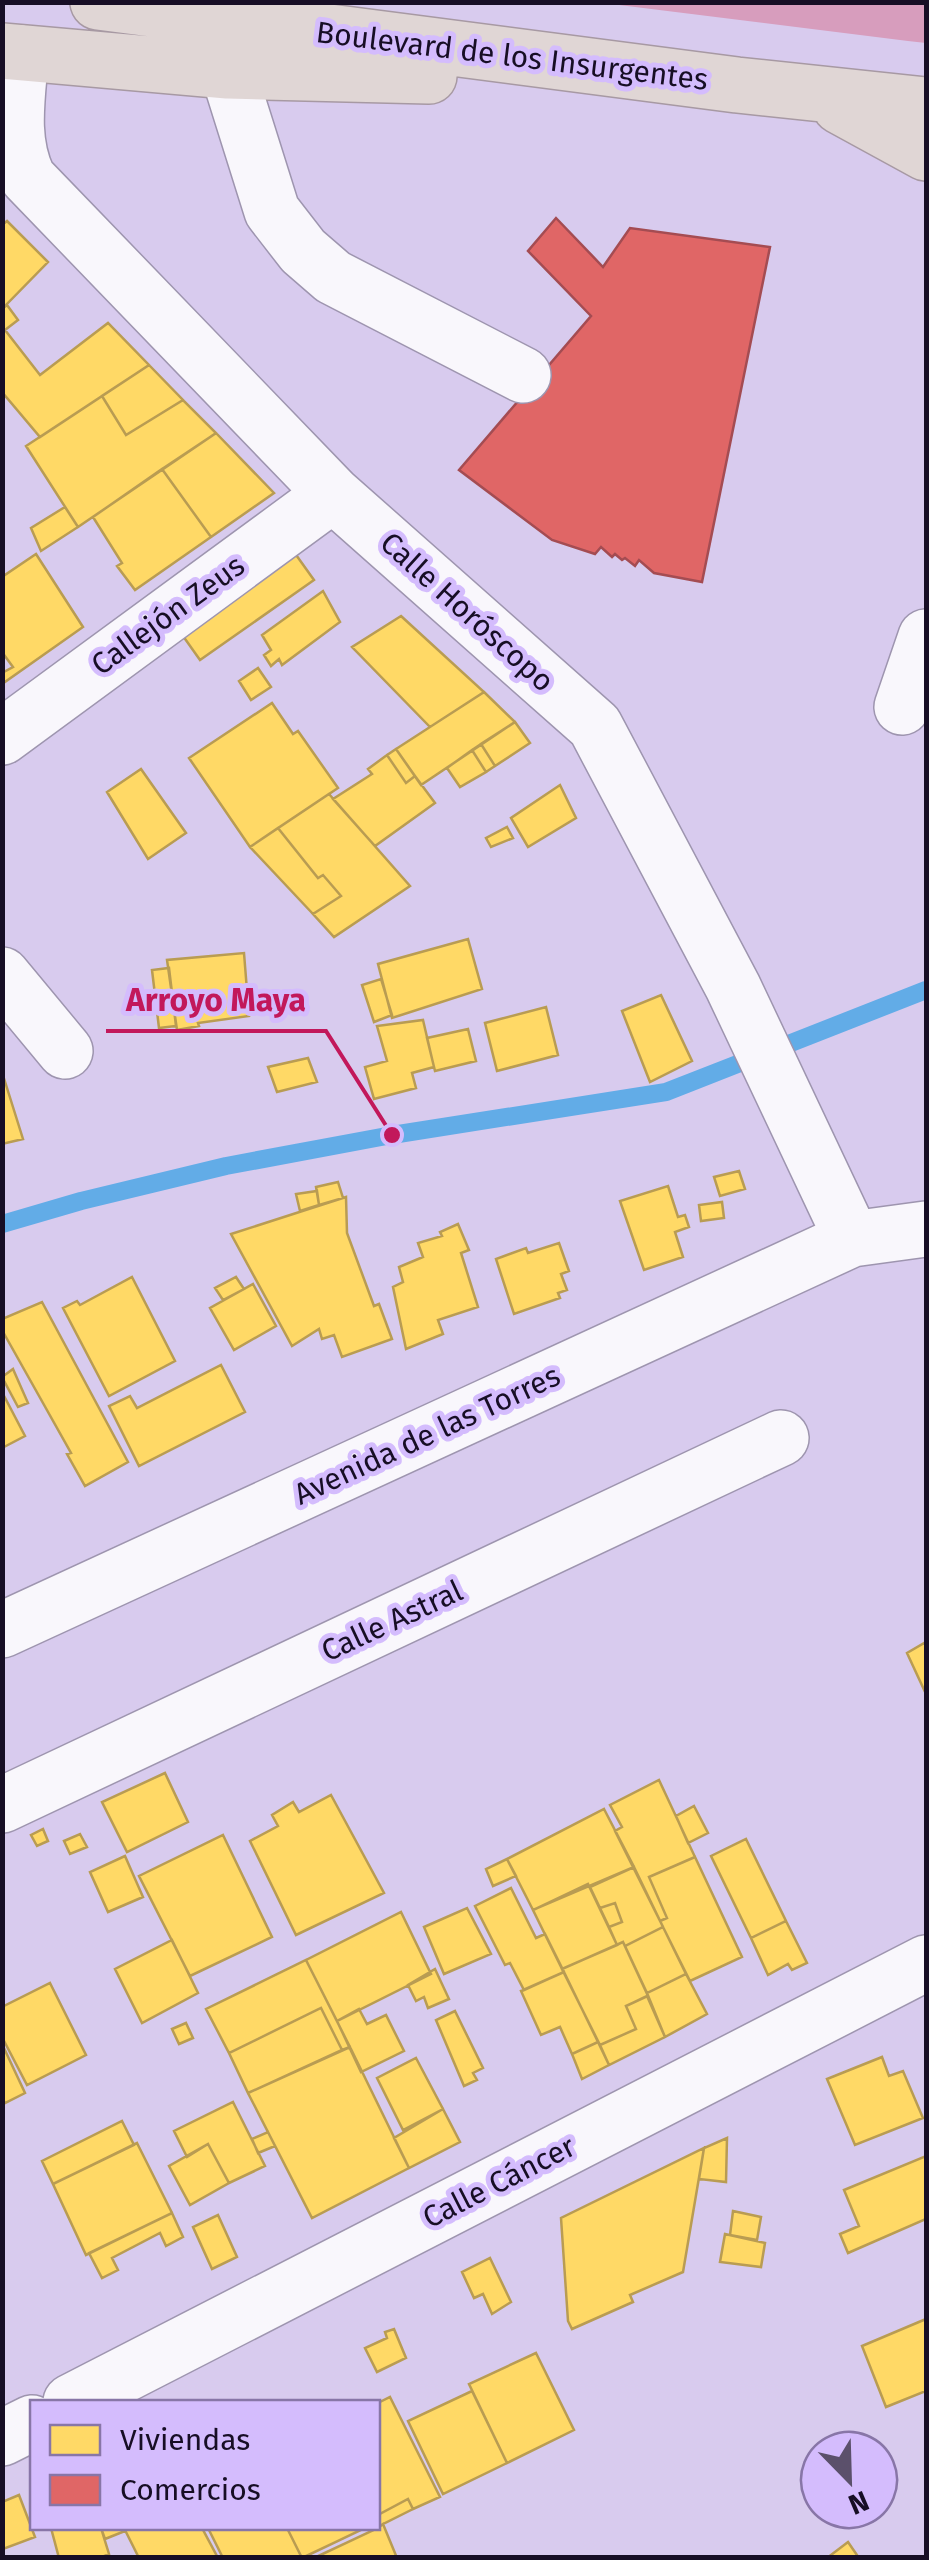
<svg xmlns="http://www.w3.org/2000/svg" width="929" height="2560" viewBox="0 0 929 2560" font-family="'Fira Sans',sans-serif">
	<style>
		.green { fill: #d79dbd }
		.homes { fill: #ffd966; stroke: #b99c52; stroke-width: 2.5 }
		.shops { fill: #e06666; stroke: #a44c52; stroke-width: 2.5 }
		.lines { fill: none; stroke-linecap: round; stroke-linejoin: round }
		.stream { stroke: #62ace7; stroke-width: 18 }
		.minor-casing { stroke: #9e95af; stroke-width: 58 }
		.highway-casing { stroke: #a799a3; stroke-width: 58 }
		.minor { stroke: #f9f7fc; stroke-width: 55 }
		.highway { stroke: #e0d6d5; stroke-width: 55 }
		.labels { text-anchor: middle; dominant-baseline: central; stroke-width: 10; stroke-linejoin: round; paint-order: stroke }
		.street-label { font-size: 30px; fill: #170e25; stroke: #d4bcfd }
		.leader { fill: none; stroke: #c2185b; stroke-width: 4 }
		.callout-dot { fill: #c2185b; stroke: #d4bcfd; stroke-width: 4 }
		.callout-label { font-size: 32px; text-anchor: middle; font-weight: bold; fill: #c2185b; stroke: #d4bcfd; stroke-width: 10; stroke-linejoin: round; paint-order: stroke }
	</style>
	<rect width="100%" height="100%" fill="#d8cbee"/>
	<!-- green -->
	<path class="green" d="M603 3H926V43L908 41Z"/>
	<!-- homes -->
	<path class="homes" d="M7 221 48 262 2 309V225Z
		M7 305 18 320 5 330 40 375 108 323 149 365 40 437 2 392V309Z
		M149 365 183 400 126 435 102 396Z
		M102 396 126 435 183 400 216 433 78 527 26 446Z
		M216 433 274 493 211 537 162 469Z
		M162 469 211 537 135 590 117 566 122 563 93 517Z
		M65 507 78 527 41 551 31 528Z
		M294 552 314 580 200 660 183 636Z
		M36 554 83 627 2 684V673L13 667 2 652V577Z
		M323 591 340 622 282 665 279 659 271 666 264 655 271 650 262 635Z
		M401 616 484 692 430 727 352 647Z
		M258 668 271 687 251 700 239 681Z
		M484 692 515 722 421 785 396 749Z
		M272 703 293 734 298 731 338 788 250 847 189 758Z
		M515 722 530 743 495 766 481 744Z
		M481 744 495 766 486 772 472 750Z
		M396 749 415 776 406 783 387 755Z
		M472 750 486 772 460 787 447 768Z
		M387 755 406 783 415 776 435 803 375 846 333 799 372 774 368 769Z
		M141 769 186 833 148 859 107 792Z
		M560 785 576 818 528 847 511 818Z
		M329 794 410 886 334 937 313 914 341 896 323 875 318 878 278 828Z
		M507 827 513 838 491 847 486 838Z
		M278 828 318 878 323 875 341 896 313 914 250 847Z
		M468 939 482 989 392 1018 378 964Z
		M244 953 249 1016 198 1023 199 1026 177 1030 167 960Z
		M169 968 176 1026 159 1028 152 970Z
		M381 979 392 1015 374 1022 362 985Z
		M661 995 692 1061 650 1082 622 1011Z
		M546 1007 558 1055 497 1071 485 1023Z
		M423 1020 434 1067 412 1073 416 1088 374 1099 365 1067 387 1061 377 1026Z
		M468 1029 476 1061 435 1071 427 1038Z
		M308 1058 317 1082 277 1092 268 1067Z
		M2 1072 23 1139 2 1144Z
		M739 1171 745 1189 720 1196 714 1177Z
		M338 1182 343 1198 319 1205 316 1187Z
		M668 1186 678 1217 685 1215 689 1227 675 1232 683 1257 644 1270 620 1201Z
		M317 1191 319 1205 300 1211 296 1194Z
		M346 1197 347 1233 374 1306 379 1304 392 1339 342 1357 334 1335 322 1339 319 1329 292 1346 231 1234Z
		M722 1202 724 1218 701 1221 699 1205Z
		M458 1224 469 1250 461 1253 478 1307 438 1320 443 1334 406 1349 393 1287 403 1282 399 1267 423 1257 418 1243 442 1236 440 1232Z
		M559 1243 569 1271 561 1274 567 1290 558 1293 560 1298 514 1314 496 1259 526 1248 528 1253Z
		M132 1277 175 1361 109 1396 63 1308 77 1301 80 1305Z
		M236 1277 244 1289 223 1300 215 1288Z
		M253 1284 276 1326 234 1350 210 1308Z
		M42 1302 128 1462 85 1486 67 1454 71 1453 2 1330V1319Z
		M221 1365 245 1412 139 1466 109 1406 130 1396 137 1408Z
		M13 1369 28 1403 18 1407 2 1377Z
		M2 1392 25 1436 2 1448Z
		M926 1642V1694L907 1653Z
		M165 1773 188 1822 127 1852 102 1802Z
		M659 1780 695 1857 649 1877 667 1918 660 1921 615 1831 622 1827 610 1805Z
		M331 1795 384 1893 296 1935 250 1841 278 1826 272 1815 293 1802 299 1812Z
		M694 1806 708 1833 688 1843 676 1816Z
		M604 1809 634 1867 533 1910 507 1859Z
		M43 1829 48 1841 37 1846 31 1835Z
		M80 1834 87 1847 70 1854 64 1841Z
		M223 1835 272 1937 190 1976 139 1876Z
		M746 1839 786 1921 751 1938 711 1856Z
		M125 1856 143 1897 108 1912 90 1872Z
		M695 1857 742 1957 690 1981 660 1921 667 1918 649 1877Z
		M507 1859 516 1876 493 1886 486 1869Z
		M634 1867 663 1927 625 1946 623 1942 617 1945 609 1927 622 1922 615 1903 600 1908 590 1887Z
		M588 1884 617 1945 562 1969 533 1910Z
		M511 1888 536 1938 545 1934 564 1972 524 1990 510 1963 505 1965 475 1906Z
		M615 1903 622 1922 609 1927 600 1908Z
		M467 1908 491 1954 444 1974 424 1927Z
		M401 1912 431 1974 337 2021 306 1960Z
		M786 1921 807 1963 792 1970 788 1964 768 1975 751 1938Z
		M663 1927 686 1974 647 1993 625 1946Z
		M172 1940 198 1993 142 2023 115 1969Z
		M623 1942 648 1996 626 2006 636 2029 600 2045 562 1969Z
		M306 1960 350 2047 342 2050 321 2008 229 2053 206 2009Z
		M435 1969 449 1999 428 2008 424 1997 416 2001 408 1985Z
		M564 1972 598 2042 572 2054 560 2027 541 2035 521 1991Z
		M686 1974 707 2014 665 2037 647 1993Z
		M50 1983 86 2055 27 2085 2 2037V2007Z
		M647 1996 665 2037 609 2065 600 2045 636 2029 626 2006Z
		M321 2008 342 2050 248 2093 229 2053Z
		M359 2009 367 2024 386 2015 404 2051 361 2072 337 2021Z
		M455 2011 483 2068 473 2073 477 2080 464 2086 436 2020Z
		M186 2023 193 2038 179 2044 172 2029Z
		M598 2042 609 2065 582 2079 572 2054Z
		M3 2046 25 2093 5 2103 2 2098Z
		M350 2047 409 2168 312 2218 248 2093Z
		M882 2057 889 2076 903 2071 923 2118 855 2145 827 2079Z
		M416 2058 443 2109 403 2130 377 2078Z
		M233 2102 265 2166 229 2183 208 2144 187 2157 174 2131Z
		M443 2109 460 2142 409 2168 394 2138Z
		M122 2121 134 2145 53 2184 42 2161Z
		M268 2132 275 2146 258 2153 252 2139Z
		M727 2138 726 2182 699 2179 704 2148Z
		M137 2143 172 2213 86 2255 53 2184Z
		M208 2144 229 2183 190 2205 169 2166Z
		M704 2148 683 2272 630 2295 633 2302 572 2329 568 2321 561 2218Z
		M926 2156V2219L848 2253 840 2234 859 2226 844 2190Z
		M733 2211 761 2217 757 2240 730 2235Z
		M172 2213 183 2237 166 2246 160 2233 112 2258 118 2270 102 2278 89 2253Z
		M218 2215 237 2257 212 2269 193 2227Z
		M725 2234 765 2243 761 2267 720 2262Z
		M490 2258 511 2302 492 2314 483 2294 474 2298 462 2272Z
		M926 2319V2391L886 2407 862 2346Z
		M394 2329 406 2358 377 2372 365 2348 387 2338 385 2332Z
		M536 2353 574 2430 507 2463 469 2384Z
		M472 2391 507 2463 443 2494 408 2421Z
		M390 2397 440 2497 413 2509 408 2499 378 2515V2403Z
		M19 2495 35 2537 3 2549 2 2502Z
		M408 2499 413 2509 379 2526 378 2515Z
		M383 2524 397 2558H314L378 2528Z
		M51 2528H101L109 2554 100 2558H59Z
		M101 2528H124L125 2531 105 2539Z
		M124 2528H202L218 2558H139Z
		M208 2528H287L302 2558H223Z
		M287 2528H360L361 2530 302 2558Z
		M848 2542 859 2558H827Z"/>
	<!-- shops -->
	<path class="shops" d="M556 218 603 267 630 228 770 247 702 582 654 573 639 560 635 566 625 558 622 560 615 554 612 557 601 547 595 554 552 540 459 470 591 316 528 251Z"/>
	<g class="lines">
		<!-- stream -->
		<path class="stream" d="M2 1224 81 1201 226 1166 392 1135 666 1092 926 990"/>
		<!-- minor casing -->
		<g class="minor-casing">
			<path id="minor" d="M21 53C18 95 9 138 28 178L333 494 595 726 733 987 852 1239
				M228 71 272 211 303 251 333 277 523 375
				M902 707 926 637
				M2 737 333 494
				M2 975 65 1051
				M2 1630 852 1239 926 1229
				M2 1805 781 1438
				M71 2402 926 1963
				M2 2438 32 2423"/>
		</g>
		<!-- highway casing -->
		<g class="highway-casing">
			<path id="highway" d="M98 2 737 85 926 105
				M2 51 228 71 429 76
				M840 106 926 153"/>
		</g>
		<!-- minor -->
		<use href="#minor" class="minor"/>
		<!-- highway -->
		<use href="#highway" class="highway"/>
	</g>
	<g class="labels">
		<!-- street labels -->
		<g class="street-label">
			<text transform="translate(512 56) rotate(7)">Boulevard de los Insurgentes</text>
			<text transform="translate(467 612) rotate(42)">Calle Horóscopo</text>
			<text transform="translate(168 615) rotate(-36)">Callejón Zeus</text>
			<text transform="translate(427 1435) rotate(-25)">Avenida de las Torres</text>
			<text transform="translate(392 1621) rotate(-25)">Calle Astral</text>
			<text transform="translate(499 2182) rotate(-27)">Calle Cáncer</text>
		</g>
	</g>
	<!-- callouts -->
	<path class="leader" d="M392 1135L326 1031H106"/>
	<circle class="callout-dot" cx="392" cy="1135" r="10"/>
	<g class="callout-label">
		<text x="216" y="1011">Arroyo Maya</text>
	</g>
	<!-- border -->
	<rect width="929" height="2560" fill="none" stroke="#170e25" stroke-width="10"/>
	<!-- legend -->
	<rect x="30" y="2400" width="350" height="130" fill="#d4bcfd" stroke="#8876a7" stroke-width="2.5"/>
	<rect x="50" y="2425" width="50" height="30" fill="#ffd966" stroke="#8876a7" stroke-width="2.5"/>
	<text x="120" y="2450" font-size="30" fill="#170e25">Viviendas</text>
	<rect x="50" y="2475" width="50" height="30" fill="#e06666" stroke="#8876a7" stroke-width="2.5"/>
	<text x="120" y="2500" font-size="30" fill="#170e25">Comercios</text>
	<!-- north arrow -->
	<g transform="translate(849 2480) rotate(157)"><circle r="48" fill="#d4bcfd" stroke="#8876a7" stroke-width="2.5"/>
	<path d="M0-8L18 38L0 25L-18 38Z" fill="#5b506b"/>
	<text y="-15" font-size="28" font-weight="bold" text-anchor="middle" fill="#170e25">N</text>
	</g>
</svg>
